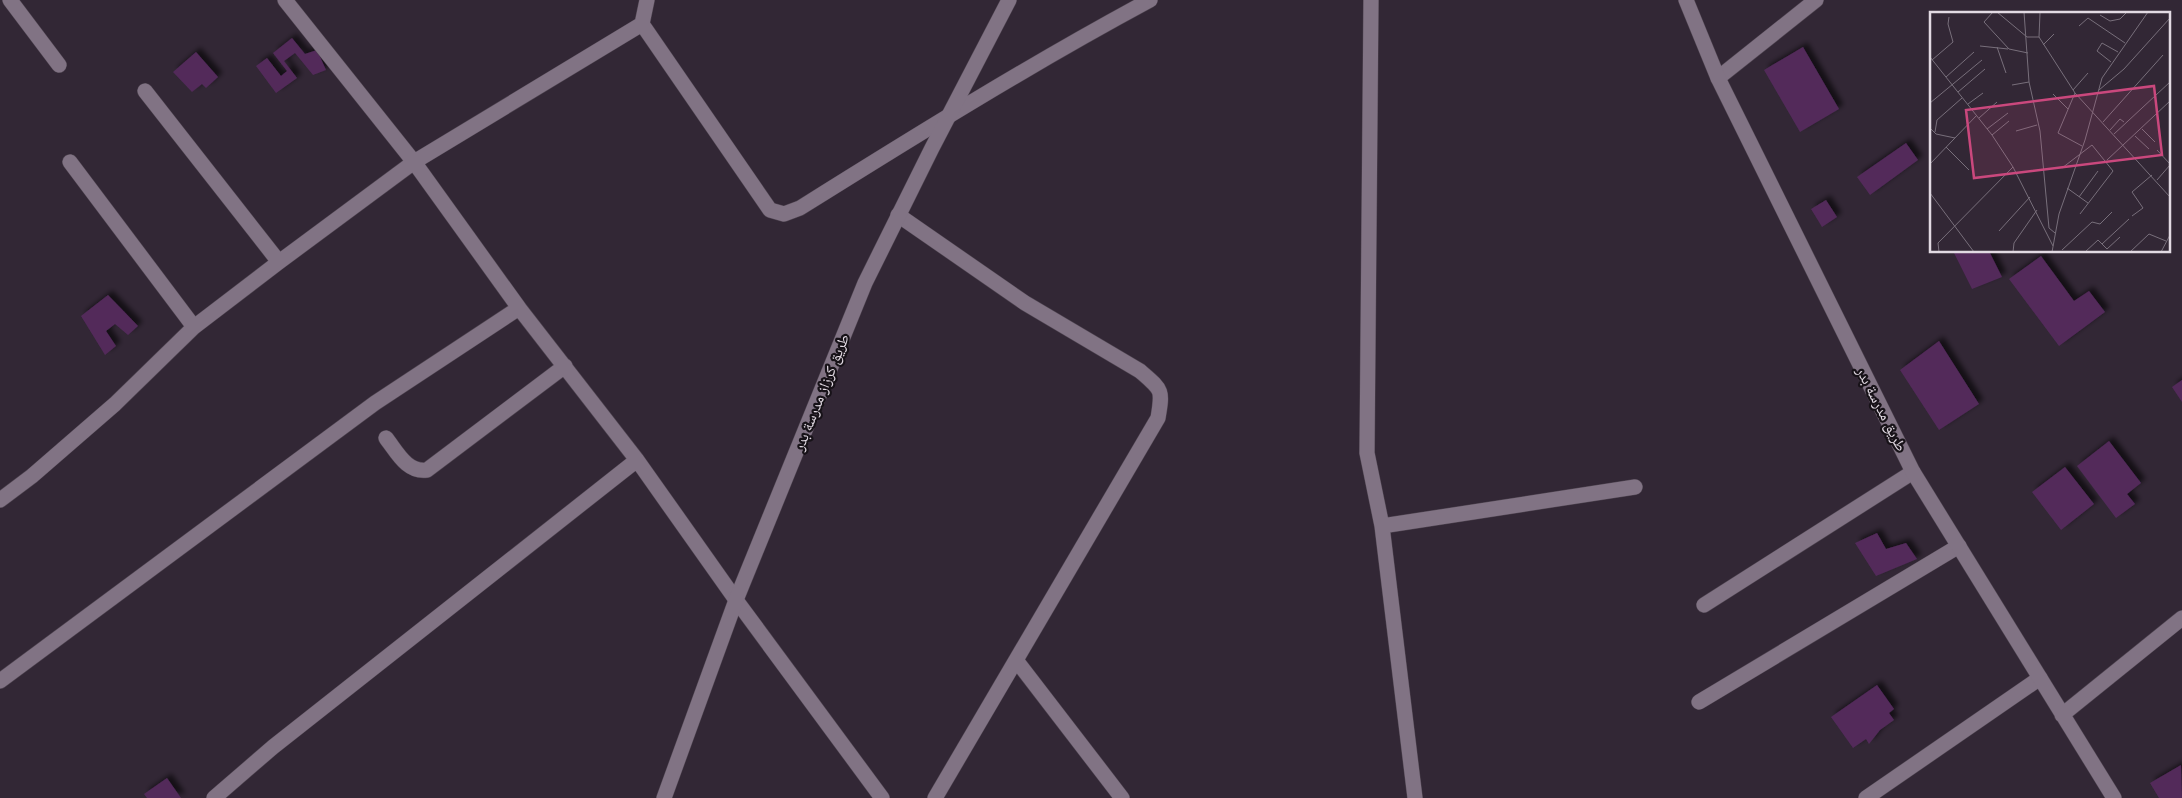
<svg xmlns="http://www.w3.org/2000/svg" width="2182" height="798" viewBox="0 0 2182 798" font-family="Helvetica,'Noto Naskh Arabic',sans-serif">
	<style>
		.building { fill: #522a5a; filter: url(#shadow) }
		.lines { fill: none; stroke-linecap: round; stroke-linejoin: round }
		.street-casing { stroke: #4e4450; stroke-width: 16 }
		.secondary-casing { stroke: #4e4450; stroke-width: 16 }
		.street { stroke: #817384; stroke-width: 15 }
		.secondary { stroke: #817384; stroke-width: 15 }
		.labels { text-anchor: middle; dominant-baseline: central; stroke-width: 4.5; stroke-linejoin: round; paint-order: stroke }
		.street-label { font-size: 15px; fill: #e2dae3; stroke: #171218 }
		.inset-road { fill: none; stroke: #786f7b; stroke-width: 1 }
		.view { fill: #ca487d; fill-opacity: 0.15; stroke: #ca487d; stroke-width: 2.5 }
		.inset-edge { fill: none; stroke: #e2dae3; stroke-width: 2.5 }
	</style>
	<defs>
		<filter id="shadow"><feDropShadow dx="4.5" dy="-4.5" stdDeviation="2.5" flood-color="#0009"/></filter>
	</defs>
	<rect width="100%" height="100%" fill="#322735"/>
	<!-- building -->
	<path class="building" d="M292 38 305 54 317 50 326 70 313 75 295 53 284 61 297 78 276 93 256 66 267 58 281 76 287 71 273 53Z
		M1803 47 1839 109 1800 132 1764 70Z
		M196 52 218 77 206 88 202 84 192 92 173 72Z
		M1906 143 1918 160 1870 195 1857 177Z
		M1826 200 1837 217 1822 227 1811 209Z
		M1953 251H1989L2002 277 1972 289Z
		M2041 256 2074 301 2089 291 2105 312 2059 346 2009 279Z
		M108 295 138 326 128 335 115 324 106 331 116 346 105 355 81 316Z
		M1939 341 1979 404 1939 430 1900 370Z
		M2182 380V402L2172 387Z
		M2109 441 2141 483 2127 494 2135 504 2116 518 2077 466Z
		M2065 467 2094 504 2061 530 2032 492Z
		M1877 533 1886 549 1906 543 1917 559 1876 576 1855 543Z
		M1877 685 1894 709 1889 713 1894 720 1880 730 1869 744 1866 739 1853 748 1831 717Z
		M2181 765 2182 798H2159L2150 783Z
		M167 778 181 798H147L144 794Z"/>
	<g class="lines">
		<!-- street casing -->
		<g class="street-casing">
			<path id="street" d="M10 0 59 65
				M285 0 414 162 519 308 637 460 736 600 882 798
				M1371 0 1367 453 1382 526 1415 798
				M642 24 770 210 784 214 800 208C915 136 1031 64 1150 0
				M1718 78 1816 0
				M145 91 279 262
				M70 162 194 327
				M898 215 1025 303 1140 371C1162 390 1163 389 1158 418L935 798
				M386 438C397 452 407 473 427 470L565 366
				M0 500 32 476 115 404 194 327 279 262 414 162 642 24 647 0
				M1382 526 1635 487
				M1704 605 1913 472
				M1016 660 1122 798
				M0 681 375 403 519 308
				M1699 702 1959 546
				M214 798 273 747 637 460
				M1866 798 2040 678"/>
		</g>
		<!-- secondary casing -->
		<g class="secondary-casing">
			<path id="secondary" d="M1686 0 1718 78 1913 472 2114 798
				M2062 715 2182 618
				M664 798 736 600 865 283 932 148 1009 0"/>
		</g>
		<!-- street -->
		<use href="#street" class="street"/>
		<!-- secondary -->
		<use href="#secondary" class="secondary"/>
	</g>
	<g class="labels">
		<!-- street labels -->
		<g class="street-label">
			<text transform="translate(821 392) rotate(-68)">طريق كرزاز مدرسة بدر</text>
			<text transform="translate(1882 409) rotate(63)">طريق مدرسة بدر</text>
		</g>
	</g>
	<!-- overview -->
	<g transform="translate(1930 12)">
		<rect width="240" height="240" fill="#322735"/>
		<path class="inset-road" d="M63 0 54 10 79 37 98 41M67 0 97 25H109L110 1M94 0 99 70 110 119 119 216 125 221M170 3 180 9 190 7 197 0M149 14 158 6 195 31M109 25 145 81 240 185M113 33 124 22M50 34 78 37M67 35 76 61M0 45 62 123 83 155 123 234M2 48 23 30 18 12 19 5M181 50 167 39 172 31 188 40M16 65 44 40M82 73 99 70M143 78 158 61M169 78 194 57 240 6M28 80 55 57M145 81 128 121 152 134M123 82 138 97M0 91 52 48M38 92 53 81M49 106 67 90M173 110 233 43M0 116 6 122 25 126M57 117 78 101M212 117 225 130M180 118 190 107 194 110M86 119 107 113M5 120 7 108 32 86M184 122 240 70M62 123 79 109M205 124 219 137M16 135 39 158M227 138 240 152M177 148 240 89M0 152 47 103M132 156 162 133 183 159 150 202M227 168 240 153M137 176 158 191M0 181 44 240M149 185 168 159M202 204 213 196 202 180 222 163M69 219 100 185M172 232 199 207M132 238 162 210 170 212 182 200M9 240 8 231 83 155M83 240 84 231 107 198M122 240 129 202 155 128 172 66 218 0M155 240 168 228 177 237 190 225M200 240 219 222 236 229M231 240 240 223"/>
		<path class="view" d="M224 74 232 143 44 166 36 98Z"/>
		<rect width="240" height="240" class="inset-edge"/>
	</g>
</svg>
